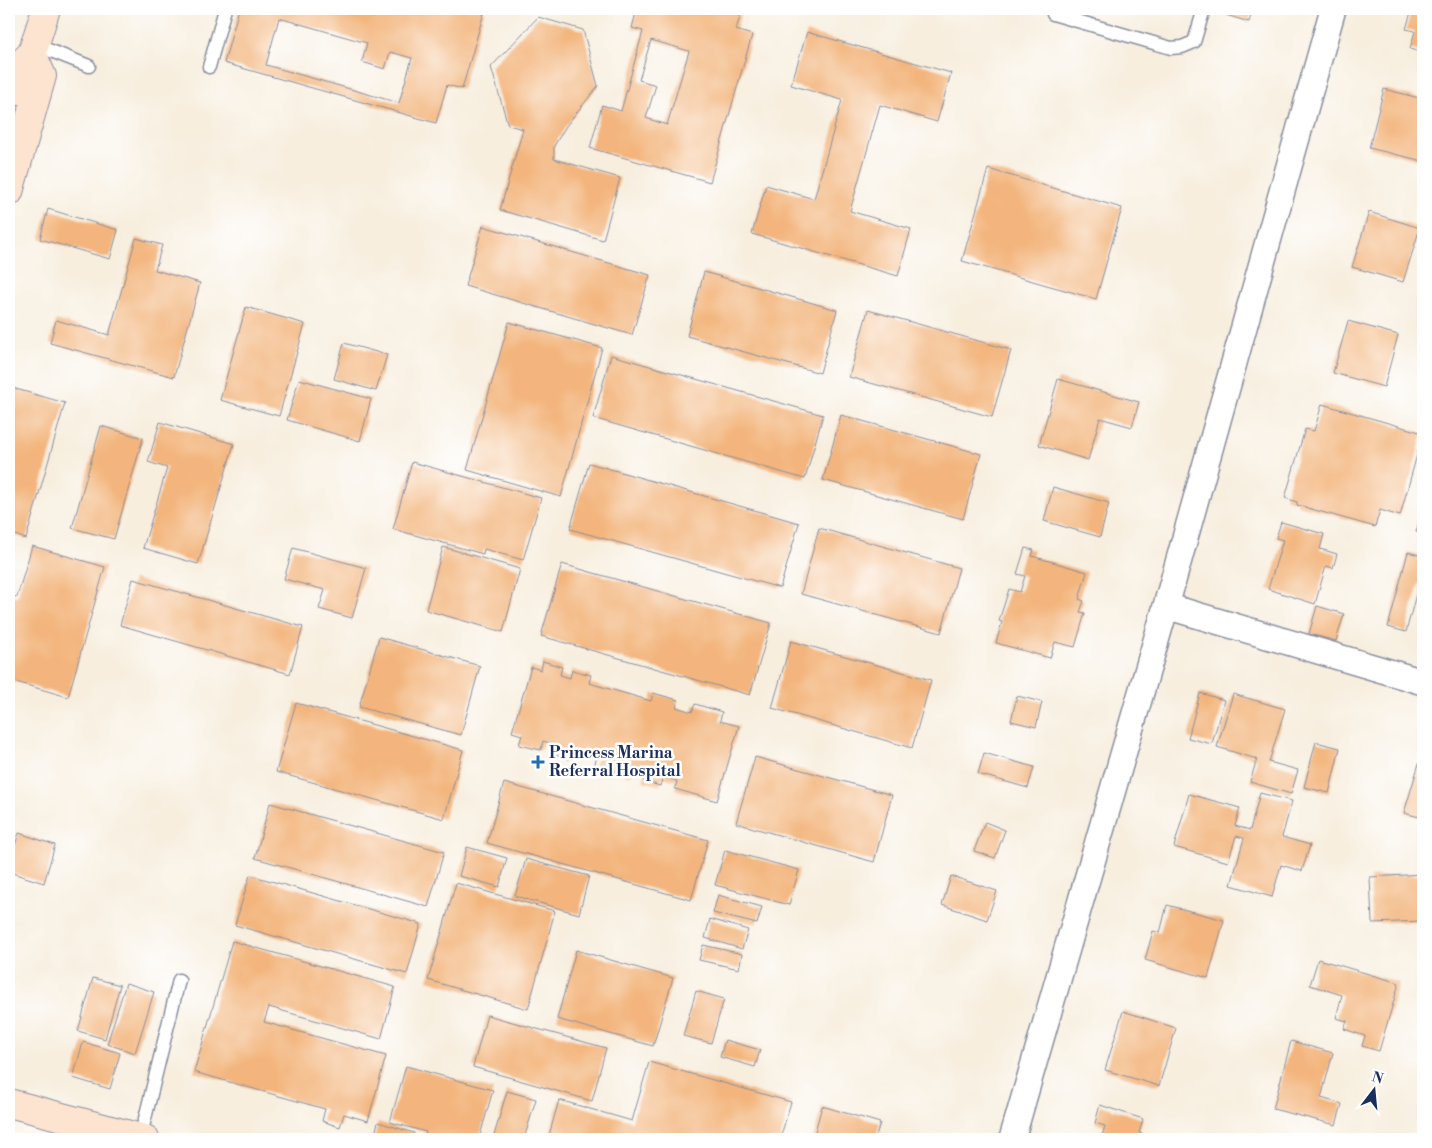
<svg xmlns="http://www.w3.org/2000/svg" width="1432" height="1148" viewBox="0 0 1432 1148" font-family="'Libre Bodoni',serif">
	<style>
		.building { fill: #f3b57d; fill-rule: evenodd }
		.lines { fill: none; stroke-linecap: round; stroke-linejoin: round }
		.lane-casing { stroke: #898e9e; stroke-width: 15 }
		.street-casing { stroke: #898e9e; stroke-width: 28 }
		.secondary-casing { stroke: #898e9e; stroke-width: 30 }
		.lane { stroke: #fff; stroke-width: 12 }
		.street { stroke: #fff; stroke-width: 25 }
		.secondary { stroke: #fde4d1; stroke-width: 28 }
		.poi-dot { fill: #1f6fb2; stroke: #fff; stroke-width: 2 }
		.labels { text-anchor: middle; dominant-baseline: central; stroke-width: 5; stroke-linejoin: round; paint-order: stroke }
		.poi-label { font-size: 16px; font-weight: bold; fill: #1b2f5e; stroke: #fff; text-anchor: start }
	</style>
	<rect width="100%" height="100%" fill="#fff"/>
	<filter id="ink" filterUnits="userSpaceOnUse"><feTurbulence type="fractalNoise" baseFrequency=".02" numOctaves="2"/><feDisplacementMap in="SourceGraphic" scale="10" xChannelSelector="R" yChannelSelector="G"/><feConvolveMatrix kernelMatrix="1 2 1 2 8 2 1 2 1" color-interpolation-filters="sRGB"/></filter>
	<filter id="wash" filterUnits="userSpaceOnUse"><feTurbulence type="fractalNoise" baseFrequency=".0096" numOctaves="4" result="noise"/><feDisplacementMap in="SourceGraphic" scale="20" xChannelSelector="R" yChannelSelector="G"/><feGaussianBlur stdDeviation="1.12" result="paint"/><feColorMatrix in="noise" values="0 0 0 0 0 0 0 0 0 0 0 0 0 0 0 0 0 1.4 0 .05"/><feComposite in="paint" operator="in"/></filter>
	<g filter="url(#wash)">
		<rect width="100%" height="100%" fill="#f7eede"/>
		<g id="blocks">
			<!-- building -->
			<path class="building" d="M239 9H485L462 89 447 85 436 123 224 63ZM279 18 367 43 362 62 385 69 390 52 412 58 399 103 266 65Z
				M637 9H742L736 30 752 35 710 182 590 148 602 105 621 111 643 31 632 28ZM651 40 689 51 667 125 646 118 656 85 639 80Z
				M1228 9H1253L1249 22 1226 15Z
				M1412 9H1423V53L1410 49 1415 31 1406 29Z
				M538 17 583 30 598 86 566 126 554 146V159L620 178 603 240 500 210 523 129 508 125 491 67Z
				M807 32 951 73 937 122 880 105 850 211 911 229 898 276 752 234 766 185 814 199 842 100 791 85Z
				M1384 89 1423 99V161L1369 148Z
				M988 169 1122 208 1096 299 962 261Z
				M48 209 118 230 110 259 40 239Z
				M1369 212 1420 228 1403 282 1352 267Z
				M483 226 650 275 632 335 465 286Z
				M136 238 162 245 155 270 200 283 174 377 50 343 56 320 109 335Z
				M704 272 837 310 820 373 687 336Z
				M246 307 305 324 279 416 220 400Z
				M868 310 1011 350 992 417 849 377Z
				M1348 321 1398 335 1384 387 1333 373Z
				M509 322 602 348 561 497 467 470Z
				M344 343 387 355 376 391 334 379Z
				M611 355 823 415 805 479 593 418Z
				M299 379 371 399 360 441 287 420Z
				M1058 379 1139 402 1132 427 1100 418 1088 460 1039 445Z
				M9 387 65 403 26 539 9 533Z
				M1322 404 1423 433 1400 516 1380 510 1375 527 1297 505V502L1285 498 1305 429 1314 431Z
				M841 415 981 454 963 519 823 480Z
				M160 422 234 444 198 564 143 548 167 468 148 462Z
				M101 426 143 438 114 539 72 528Z
				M412 462 541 498 523 560 484 549 483 554 393 529Z
				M589 463 799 523 780 588 570 529Z
				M1053 487 1109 503 1100 537 1044 521Z
				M1423 506V534L1416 532Z
				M1281 522 1324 534 1320 549 1337 554 1333 568 1326 566 1315 604 1268 589 1283 540 1276 538Z
				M819 528 959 568 941 633 801 594Z
				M32 546 105 567 68 697 9 680V595L17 597Z
				M443 547 520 569 503 632 426 610Z
				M293 548 366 568 352 618 319 609 325 590 284 579Z
				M1025 548 1034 550 1032 556 1087 572 1079 599 1084 601 1080 612 1085 613 1075 647 1055 642 1050 658 996 643 1002 622 999 621 1009 589 1020 592 1025 576 1017 574Z
				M1408 552 1423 556V584L1419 583 1406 632 1388 627Z
				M562 564 771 623 750 695 541 636Z
				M133 579 303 627 290 674 120 625Z
				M1317 606 1344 614 1336 641 1309 634Z
				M379 637 480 666 461 735 359 707Z
				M791 641 931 680 912 748 772 708Z
				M543 661 562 667 560 675 570 678 572 670 591 675 589 683 651 701 653 693 678 700 676 707 692 712 695 704 722 712 720 721 739 726 717 801 675 789 677 781 663 777 660 786 643 781 646 772 632 768 630 776 594 766 597 757 573 750 570 759 550 754 553 744 543 741 541 750 519 745 522 735 512 732 531 667 541 670Z
				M1200 693 1224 700 1212 744 1188 738Z
				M1233 694 1285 709 1269 762 1298 770 1291 794 1250 782 1257 759 1217 747Z
				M1017 696 1042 702 1036 727 1011 721Z
				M296 703 463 750 444 819 276 772Z
				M1316 742 1340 748 1329 793 1304 787Z
				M1423 750V818L1404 813Z
				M984 753 1034 767 1028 788 978 774Z
				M755 757 892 795 874 862 736 823Z
				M504 783 708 840 691 900 487 843Z
				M1260 793 1292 801 1282 837 1310 845 1302 871 1281 865 1272 897 1231 885 1244 838 1236 836 1228 862 1174 847 1189 794 1240 808 1235 826 1250 830Z
				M270 803 444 852 428 907 255 858Z
				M985 822 1005 830 995 858 974 851Z
				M19 833 55 845 44 883 9 872V864Z
				M467 847 507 858 499 887 459 876Z
				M725 850 799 870 789 905 715 885Z
				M526 859 589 876 579 914 515 896Z
				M1423 874V921L1372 923 1370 877Z
				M250 875 421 924 407 974 235 925Z
				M951 876 997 891 987 920 942 905Z
				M456 883 555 911 528 1009 428 980Z
				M718 895 762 907 757 924 713 913Z
				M1167 905 1224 920 1208 978 1145 960 1153 931 1160 933Z
				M710 919 748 930 742 949 705 938Z
				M232 941 395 987 381 1039 269 1007 264 1022 386 1056 368 1121 344 1114 340 1127 322 1121 325 1109 194 1072Z
				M703 945 742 954 739 969 699 960Z
				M576 950 673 978 653 1046 557 1019Z
				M1318 959 1399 983 1379 1051 1362 1046 1365 1036 1344 1029 1347 1021 1336 1018 1342 995 1310 985Z
				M93 978 120 985 105 1039 78 1031Z
				M126 983 154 992 135 1053 107 1044Z
				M696 991 724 999 711 1043 683 1036Z
				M1123 1011 1176 1028 1159 1086 1105 1070Z
				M487 1015 606 1048 592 1101 473 1067Z
				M725 1040 760 1050 755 1067 720 1057Z
				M1291 1041 1333 1053 1321 1098 1342 1104 1336 1125 1273 1109Z
				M83 1042 120 1053 110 1089 73 1078Z
				M649 1062 791 1102 780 1139H548L559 1100 632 1121Z
				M406 1066 493 1090 479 1139H424L426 1132 390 1122Z
				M507 1091 536 1099 524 1139H493Z
				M1100 1105 1143 1119 1139 1133 1158 1139H1101L1105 1126 1095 1123Z
				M822 1106 880 1123 875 1139H813Z
				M378 1122 414 1133 413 1139 374 1138Z"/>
		</g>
	</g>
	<g filter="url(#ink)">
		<use href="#blocks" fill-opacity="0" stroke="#898e9e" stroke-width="1"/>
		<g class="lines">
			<!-- lane casing -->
			<g class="lane-casing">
				<path id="lane" d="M1053 14 1171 48 1182 47 1194 42 1204 9
					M36 45 89 66
					M209 67 225 9
					M140 1139 179 980"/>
			</g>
			<!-- street casing -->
			<g class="street-casing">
				<path id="street" d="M1166 606 1423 682
					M1012 1139 1166 606 1333 9"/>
			</g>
			<!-- secondary casing -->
			<g class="secondary-casing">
				<path id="secondary" d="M9 94 16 69 32 53 46 9
					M9 192 42 76 32 53
					M9 1103 145 1139"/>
			</g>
			<!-- lane -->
			<use href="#lane" class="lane"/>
			<!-- street -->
			<use href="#street" class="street"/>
			<!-- secondary -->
			<use href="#secondary" class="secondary"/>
		</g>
	</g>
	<!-- markers -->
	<path class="poi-dot" d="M535.5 754.5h5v5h5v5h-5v5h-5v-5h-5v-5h5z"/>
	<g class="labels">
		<!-- poi labels -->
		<g class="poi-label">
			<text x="549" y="753">Princess Marina<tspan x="549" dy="18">Referral Hospital</tspan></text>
		</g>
	</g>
	<!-- margin -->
	<rect width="1432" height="1148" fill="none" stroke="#fff" stroke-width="30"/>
	<!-- north arrow -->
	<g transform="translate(1374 1090) rotate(16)" stroke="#ffffff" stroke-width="4" paint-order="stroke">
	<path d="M0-4L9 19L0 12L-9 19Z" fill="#1b2f5e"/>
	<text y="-8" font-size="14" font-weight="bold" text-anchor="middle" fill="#1b2f5e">N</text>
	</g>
</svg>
